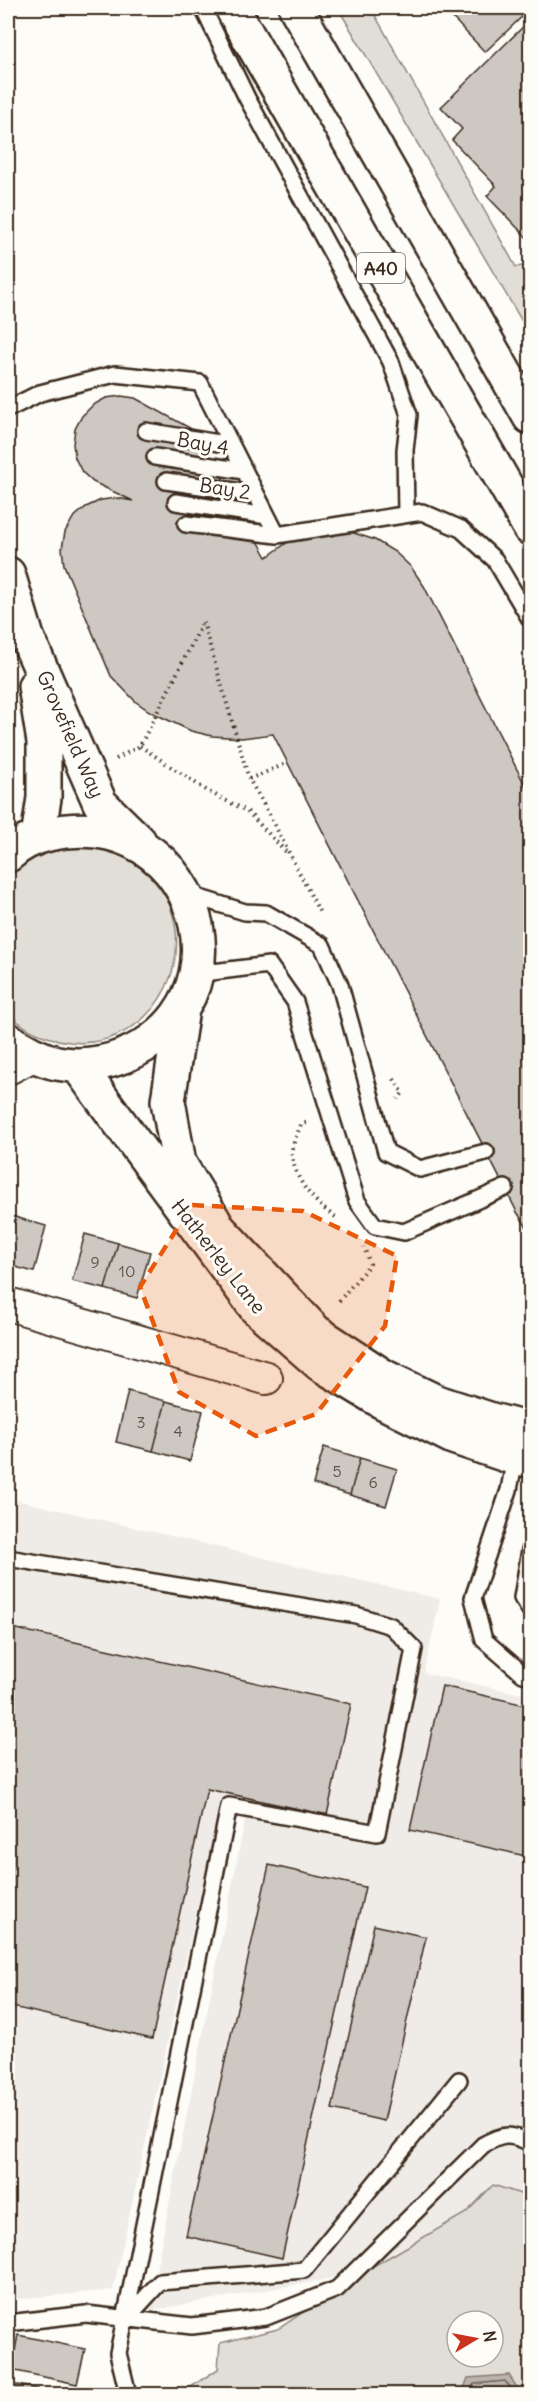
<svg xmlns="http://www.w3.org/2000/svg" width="538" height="2402" viewBox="0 0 538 2402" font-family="Delius,sans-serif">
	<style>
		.built { fill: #efece7 }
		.green { fill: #e1ded7; stroke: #8e847a; stroke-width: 1.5; fill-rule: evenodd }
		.water { fill: #bbb4ad; stroke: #887d74; stroke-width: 1.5 }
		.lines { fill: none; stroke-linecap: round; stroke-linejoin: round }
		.shore { stroke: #6e6157; stroke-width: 1.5 }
		.building { fill: #cdc8c2; stroke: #3b2a1e; stroke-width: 1.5 }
		.service-casing { stroke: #3b2a1e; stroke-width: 20 }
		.minor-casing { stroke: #3b2a1e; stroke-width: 36 }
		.tertiary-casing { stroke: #3b2a1e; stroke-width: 38 }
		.trunk-casing { stroke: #3b2a1e; stroke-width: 38 }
		.path { stroke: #3b2a1e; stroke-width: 4; stroke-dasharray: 1.5 4.5; stroke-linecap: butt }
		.service { stroke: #fdfcf7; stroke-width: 15 }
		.minor { stroke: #fdfcf7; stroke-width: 32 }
		.tertiary { stroke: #fdfcf7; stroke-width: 33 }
		.trunk { stroke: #fdfcf7; stroke-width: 33 }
		.marked { fill: #e8590c; fill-opacity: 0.2; stroke: #e8590c; stroke-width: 4.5; stroke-dasharray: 12 8; stroke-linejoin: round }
		.labels { text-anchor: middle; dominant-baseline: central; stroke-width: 6; stroke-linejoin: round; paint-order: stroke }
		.number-label { font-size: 16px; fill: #605247 }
		.shield { fill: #fdfcf7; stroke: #75695f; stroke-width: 1.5 }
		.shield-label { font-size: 18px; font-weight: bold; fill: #3b2a1e }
		.street-label { font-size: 20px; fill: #3b2a1e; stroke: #fdfcf7 }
	</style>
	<rect width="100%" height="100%" fill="#fdfcf7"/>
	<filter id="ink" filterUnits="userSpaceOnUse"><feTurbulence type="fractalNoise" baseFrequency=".0167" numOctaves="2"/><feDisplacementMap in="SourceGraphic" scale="12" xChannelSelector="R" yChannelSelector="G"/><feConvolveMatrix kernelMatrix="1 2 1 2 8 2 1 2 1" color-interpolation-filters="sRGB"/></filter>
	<g filter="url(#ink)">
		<!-- built -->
		<path class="built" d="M8 1498 440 1599 424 1673 530 1696V2243L148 2311 245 1820 218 1814 113 2290 8 2300Z"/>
		<!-- green -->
		<path class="green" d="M338 8H371L516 267 530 265V335Z
			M90 846C110 851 131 857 147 872 215 939 157 1058 63 1041 42 1037 22 1029 8 1012V875C37 851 52 847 90 846Z
			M493 2185 530 2197V2394H180L218 2369 220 2343 278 2329 363 2272 466 2213ZM457 2321H493V2357H457Z"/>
		<!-- water -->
		<path class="water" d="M509 2375 521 2394H462L468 2378Z"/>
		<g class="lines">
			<!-- shore -->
			<path class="shore" d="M468 2394 474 2384 505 2381 514 2394"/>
		</g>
		<!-- building -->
		<path class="building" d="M443 8H530V9L485 52Z
			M530 20V241L487 196 496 186 452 140 462 129 441 107Z
			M121 396 135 398 197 432 267 557 288 542 309 534 332 531 354 533 375 540 395 552 411 567 424 586 530 795V1232L517 1212 273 734 242 738 212 736 191 731 151 712 136 702 111 676 64 565 62 548 65 532 73 518 86 507 101 500 117 498 133 501 93 482 82 472 75 458 73 444 75 429 82 416 93 405 106 398Z
			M8 1215 46 1226 34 1272 8 1265Z
			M85 1234 118 1243 105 1289 72 1281Z
			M118 1243 150 1252 137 1298 105 1289Z
			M128 1391 166 1401 153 1451 116 1442Z
			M166 1401 203 1411 190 1461 153 1451Z
			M324 1447 360 1458 350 1495 313 1484Z
			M360 1458 397 1469 386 1506 350 1495Z
			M8 1627 351 1704 327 1815 207 1789 152 2039 8 2006Z
			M442 1686 530 1706V1857L410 1830Z
			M269 1865 365 1887 282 2258 186 2236Z
			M374 1925 426 1937 384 2121 332 2109Z
			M18 2335 85 2349 77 2384 11 2370Z
			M8 2383 37 2389 36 2394H8Z"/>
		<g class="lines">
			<!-- service casing -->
			<g class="service-casing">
				<path id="service" d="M203 8 247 98 391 362 409 415 405 450 406 514
					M8 409 40 393 115 374 200 383 277 535
					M146 431 231 445
					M155 457 244 471
					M166 481 256 494
					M176 502 267 516
					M186 524 277 535 422 512 461 529 495 560 530 619
					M187 894 245 912 266 913 322 945 340 985 386 1152 420 1169 486 1152
					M196 974 269 965 295 1002 357 1201 375 1226 404 1232 505 1188
					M515 1458 509 1490 473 1598 484 1640 523 1674 530 1675
					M530 1550 522 1598 530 1610
					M8 1558 356 1615 391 1626 414 1649 377 1833 229 1806 118 2353 128 2394
					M126 2319 160 2282 304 2270 459 2080
					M8 2323 86 2314 192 2326 266 2317 337 2289 483 2145C502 2134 510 2133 530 2143"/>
			</g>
			<!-- minor casing -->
			<g class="minor-casing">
				<path id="minor" d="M8 1068 33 1055
					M8 1304 266 1378"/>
			</g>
			<!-- tertiary casing -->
			<g class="tertiary-casing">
				<path id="tertiary" d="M8 574 27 637 100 803 139 841
					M35 686 44 742V798L38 837
					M8 855C31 833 67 828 97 831 165 839 210 908 196 974 183 1036 116 1074 57 1063 38 1059 23 1049 8 1040
					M182 1009 168 1101 179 1163 219 1229 316 1332 383 1376 437 1402 492 1420 530 1430
					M78 1066 256 1308 320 1364 381 1401 453 1437 515 1458 530 1460"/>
			</g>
			<!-- trunk casing -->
			<g class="trunk-casing">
				<path id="trunk" d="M232 8 530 528
					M296 8 530 417"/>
			</g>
			<!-- path -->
			<path class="path" d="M203 622 249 779 268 812 321 915
				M140 746 209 792 247 811 288 854
				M116 759 140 746 203 622
				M249 779 288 763
				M394 1079 403 1093 398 1099
				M306 1123 301 1124C298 1133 291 1146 292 1155 295 1181 315 1204 337 1218
				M339 1301 370 1264 364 1247"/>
			<!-- service -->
			<use href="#service" class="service"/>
			<!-- minor -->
			<use href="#minor" class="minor"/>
			<!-- tertiary -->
			<use href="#tertiary" class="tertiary"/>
			<!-- trunk -->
			<use href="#trunk" class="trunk"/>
		</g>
	</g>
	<!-- marked area -->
	<path class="marked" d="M192 1205 303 1211 397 1256 385 1326 316 1414 256 1436 179 1392 140 1287Z"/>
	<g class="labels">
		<!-- number labels -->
		<g class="number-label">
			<text x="95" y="1262">9</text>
			<text x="127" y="1271">10</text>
			<text x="141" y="1422">3</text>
			<text x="178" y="1431">4</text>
			<text x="337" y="1471">5</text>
			<text x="373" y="1482">6</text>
		</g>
		<!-- shield labels -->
		<rect class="shield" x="357" y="253" width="48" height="30" rx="4.5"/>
		<g class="shield-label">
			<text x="381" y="268">A40</text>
		</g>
		<!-- street labels -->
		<g class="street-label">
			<text transform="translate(203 443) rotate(10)">Bay 4</text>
			<text transform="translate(225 488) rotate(9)">Bay 2</text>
			<text transform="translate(71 734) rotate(66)">Grovefield Way</text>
			<text transform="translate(219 1256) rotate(52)">Hatherley Lane</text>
		</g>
	</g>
	<!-- margin -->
	<rect width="538" height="2402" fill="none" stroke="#fdfcf7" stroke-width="30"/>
	<rect x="15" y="15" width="508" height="2372" fill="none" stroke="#3b2a1e" stroke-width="2" filter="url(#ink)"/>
	<!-- north arrow -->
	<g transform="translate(475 2339) rotate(80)"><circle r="28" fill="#fdfcf7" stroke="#afa8a0" stroke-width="1.5"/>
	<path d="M0-4.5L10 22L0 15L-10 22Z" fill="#c8321e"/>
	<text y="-9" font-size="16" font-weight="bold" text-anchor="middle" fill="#3b2a1e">N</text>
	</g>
</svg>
